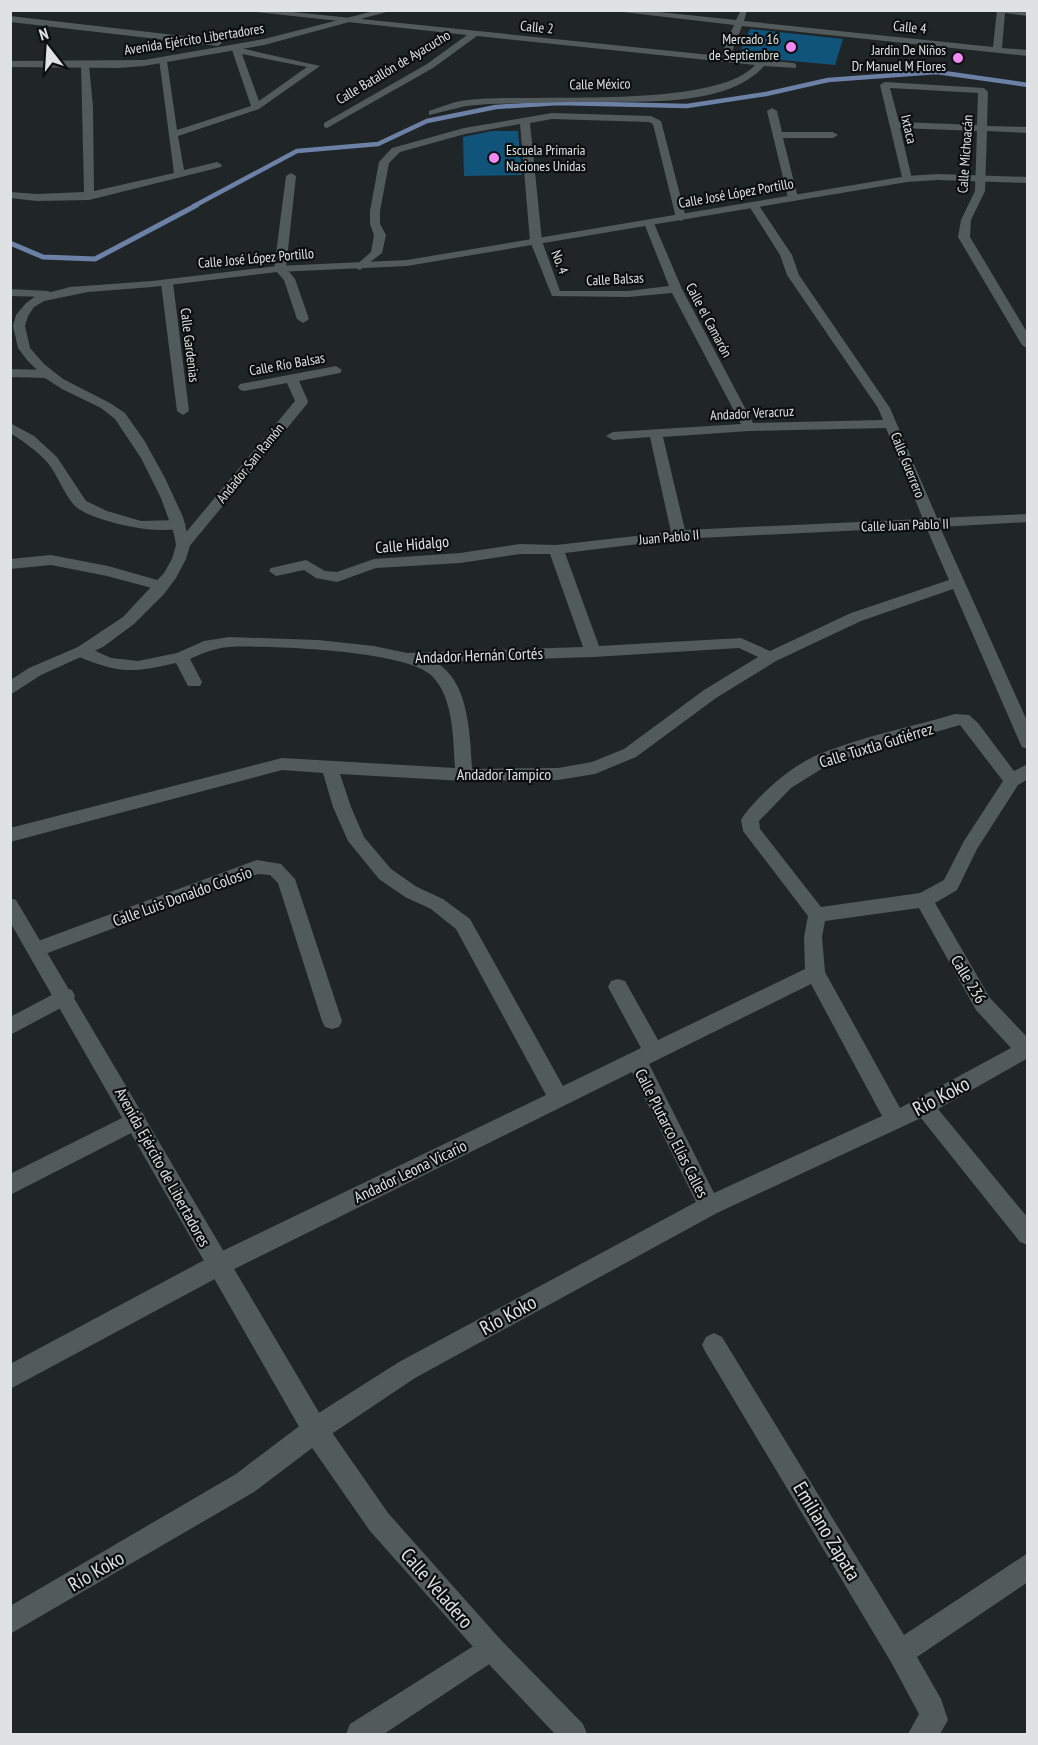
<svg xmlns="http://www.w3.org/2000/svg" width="1038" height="1745" viewBox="0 0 1038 1745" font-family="'PT Sans Narrow',sans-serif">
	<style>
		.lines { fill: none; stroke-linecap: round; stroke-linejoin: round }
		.stream-far1 { stroke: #6d81a6; stroke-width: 4.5 }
		.stream { stroke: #6d81a6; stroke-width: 5 }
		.building { fill: #10547a }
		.street { fill: #535a5c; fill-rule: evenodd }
		.secondary { fill: #535a5c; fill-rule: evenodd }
		.poi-dot { fill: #f28af3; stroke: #0c0f10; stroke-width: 2 }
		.labels { text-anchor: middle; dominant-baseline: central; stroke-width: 4.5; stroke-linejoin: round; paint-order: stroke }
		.far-street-label { font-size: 14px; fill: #dee2e3; stroke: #0c0f10 }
		.far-poi-label { font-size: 14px; fill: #dee2e3; stroke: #0c0f10; text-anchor: end }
		.street-label { font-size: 16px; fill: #dee2e3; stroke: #0c0f10 }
		.near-street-label { font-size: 20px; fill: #dee2e3; stroke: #0c0f10 }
	</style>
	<rect width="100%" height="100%" fill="#202628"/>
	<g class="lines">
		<!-- stream-far1 -->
		<path class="stream-far1" d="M194 206 297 151 378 144 427 121 496 107 559 103 687 106 766 94 828 80 937 72 1028 85"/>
		<!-- stream -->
		<path class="stream" d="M10 243 43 257 95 259 197 205"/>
	</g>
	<!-- building -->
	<path class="building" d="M750 29 843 39 835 65 738 56Z
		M492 131H518L522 175 464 176 463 137Z"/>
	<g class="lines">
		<!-- street -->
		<path class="street" d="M239 10H273L721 56 734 25 606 10H640L736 20 741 10H747L744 21 993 47 997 10H1028V16L1005 13 1002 48 1028 50V56L742 26 730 57 793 63 796 64V68L764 66C728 107 644 101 594 102 558 102 523 103 488 104L466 106 429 115V111C441 107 455 101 468 100 532 93 715 110 755 65L477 36 433 68 327 128 324 127V123L427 64 467 35Z
			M10 16 218 40 222 43 218 46 10 22Z
			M235 44 240 48 320 66 259 109 178 136 184 170 217 162 222 165 221 167 89 200 37 201 10 198V192L37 194 84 192 81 63 89 65 93 107 94 191 174 173 159 59 167 61 177 130 251 106 231 47ZM242 54 307 67 259 101Z
			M885 82 984 88 988 92 987 126 1028 127V133L987 131 985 191 971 220 970 237 1028 334V349L1022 345 958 237 961 220 975 191 977 131 900 128 912 179 903 181 880 85ZM890 88 978 93 977 125 899 122Z
			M772 108 777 111 782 132H833L838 135 833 138H783L798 198 793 201 788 198 767 111Z
			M552 113 651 116 661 121 686 218 681 221 676 218 653 124 649 122 552 119 530 123 542 241 560 291H628L669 286 644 223 649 220 653 221 682 289 753 423 883 420 878 408 787 275 780 255 749 206 754 203 758 204 792 255 799 275 890 408 937 518 1028 514V522L940 527 1028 723V749L1022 747 1020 743 953 589 861 621 776 661 716 698 636 757 595 774 558 780 464 781 340 774 351 807 364 837 391 869 417 887 443 899 470 919 563 1086 641 1048 608 987 611 981 618 979 625 981 658 1040 805 969 804 937 808 916 743 831 741 820 744 815C764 790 792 765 822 753 865 736 911 727 955 714L969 715 978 723 1014 771 1028 764V779L1018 785 977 849 957 890 935 903 990 998 1028 1038V1058L938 1109 1028 1218V1245L1020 1242 921 1118 717 1213 415 1378 324 1439 254 1492 10 1634V1606L236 1474 306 1421 399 1362 696 1202 632 1072 226 1273 10 1389V1364L210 1257 546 1095 456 929 431 909 405 897 379 879 348 841 333 807 323 773 282 770 10 842V828L282 758 455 768C453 740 454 698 432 676 407 650 267 645 229 647 215 648 203 653 190 659L202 682 200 686H188L176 663C132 673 120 674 77 656L75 652 77 648H89L111 658 138 661 177 653 204 641 229 637 318 640 374 646 407 653 583 647 550 554H520L460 563 376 568 337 582 316 578 304 570 276 576 269 571 271 568 306 560 325 571 337 572 374 559 460 553 520 544 556 545 671 532 650 437 613 440 606 436 613 432 741 424 672 293 628 297 552 296 530 241 520 124 465 134 400 152 389 163 380 211V224L386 235 382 253 360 270 354 267 371 252 374 235 370 224V211L379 162 392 148 464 128ZM886 428 923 519 685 530 663 437 749 431ZM926 527 949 580 851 613 770 651 741 638 599 646 565 553 679 539ZM739 648 758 657 704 690 624 749 592 762 558 768 472 769C470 735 469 680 435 662L593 657ZM960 725 1003 781 964 841 944 880 920 893 821 907 760 829 759 821 791 788 834 761ZM919 908 976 1010 1011 1048 900 1108 825 972 822 937 825 921ZM811 984 882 1116 714 1193 649 1064Z
			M291 173 296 176 286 268 295 279 309 319 303 323 297 319 284 280 274 269 286 176Z
			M167 280 173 283 189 411 183 415 177 411 161 283Z
			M10 289 48 291 54 294 48 297 10 296Z
			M336 366 342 370 340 373 299 381 308 401 307 404 188 548H178L176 545 178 542 295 401 287 383 244 391 240 390 238 387 240 384Z
			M10 369 48 370 54 374 48 378 10 377Z
			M10 423 34 436 57 457 86 501 107 511 141 521 179 520 186 524C171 540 90 521 75 506 63 493 58 475 47 462 37 451 23 441 10 433Z
			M51 555 108 566 168 583 170 586 163 591 107 576 51 565 10 569V559Z
			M257 860 281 864 295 879 342 1021 339 1027 332 1029 325 1027 322 1021 278 883 270 875 258 874 37 957 30 954 28 949 30 944Z
			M65 988 72 990 75 996 72 1002 10 1035V1017Z
			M136 1111 143 1113 146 1120 143 1127 10 1195V1174Z
			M714 1333 722 1337 904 1635 1028 1553V1582L917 1657 941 1699 948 1720 940 1734H908L919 1714 891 1662 706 1353 702 1345 706 1337Z
			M491 1635 500 1639 504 1648 500 1657 384 1734H346L350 1724Z"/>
		<!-- secondary -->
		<path class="secondary" d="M378 10H394L264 45 144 66 118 68 10 67V61L144 60 264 39Z
			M938 174 1028 177V183L938 180 907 182 407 266 277 272 152 287 88 292 44 301 34 307 28 316 25 326 30 348 44 364 63 379 110 403 125 413 144 440 165 478 183 517 190 545 186 559 176 578 164 594 134 624 103 647 41 675 10 695 12 679 29 668 78 647 123 617 164 573 172 559 176 545 174 534 161 498 141 458 115 419 101 408 62 389 45 378 27 360 18 348 13 326 16 315 26 303 36 296 70 287 152 281 277 266 407 260 907 176Z
			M10 898 16 900 324 1421 388 1513 500 1639 583 1724 587 1734H555L482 1657 370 1531 306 1439 10 922Z"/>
	</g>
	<!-- markers -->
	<g class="poi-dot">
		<circle cx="791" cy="47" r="6"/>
		<circle cx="958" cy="58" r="6"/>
		<circle cx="494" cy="158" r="6"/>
	</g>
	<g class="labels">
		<!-- far-street labels -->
		<g class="far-street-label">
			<text transform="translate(537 27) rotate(6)">Calle 2</text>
			<text transform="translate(910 27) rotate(6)">Calle 4</text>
			<text transform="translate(194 39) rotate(-9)">Avenida Ejército Libertadores</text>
			<text transform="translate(393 67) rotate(-31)">Calle Batallón de Ayacucho</text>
			<text transform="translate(600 84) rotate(-1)">Calle México</text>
			<text transform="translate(909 129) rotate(76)">Ixtaca</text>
			<text transform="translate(965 154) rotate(-86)">Calle Michoacán</text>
			<text transform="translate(736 193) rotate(-10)">Calle José López Portillo</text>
			<text transform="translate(256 258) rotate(-5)">Calle José López Portillo</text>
			<text transform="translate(560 262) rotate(69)">No. 4</text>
			<text transform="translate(615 279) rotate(-3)">Calle Balsas</text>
			<text transform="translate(709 320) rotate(62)">Calle el Camarón</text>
			<text transform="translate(190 345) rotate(83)">Calle Gardenias</text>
			<text transform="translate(287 364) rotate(-10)">Calle Río Balsas</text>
			<text transform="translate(752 413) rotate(-3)">Andador Veracruz</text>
			<text transform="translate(250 463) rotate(-51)">Andador San Ramón</text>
			<text transform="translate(908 465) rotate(68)">Calle Guerrero</text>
			<text transform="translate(905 525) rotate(-2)">Calle Juan Pablo II</text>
			<text transform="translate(669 537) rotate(-5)">Juan Pablo II</text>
		</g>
		<!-- far-poi labels -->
		<g class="far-poi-label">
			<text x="779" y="39">Mercado 16<tspan x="779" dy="16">de Septiembre</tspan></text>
			<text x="946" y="50">Jardin De Niños<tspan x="946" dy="16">Dr Manuel M Flores</tspan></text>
			<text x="506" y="150" text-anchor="start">Escuela Primaria<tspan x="506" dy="16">Naciones Unidas</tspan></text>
		</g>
		<!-- street labels -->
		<g class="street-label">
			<text transform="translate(412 544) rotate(-5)">Calle Hidalgo</text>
			<text transform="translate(479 655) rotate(-2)">Andador Hernán Cortés</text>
			<text transform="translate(876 745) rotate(-17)">Calle Tuxtla Gutiérrez</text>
			<text x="504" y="774">Andador Tampico</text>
			<text transform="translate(182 896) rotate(-20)">Calle Luis Donaldo Colosio</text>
			<text transform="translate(969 979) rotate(59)">Calle 236</text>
			<text transform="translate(672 1133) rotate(63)">Calle Plutarco Elías Calles</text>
			<text transform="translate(163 1167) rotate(61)">Avenida Ejército de Libertadores</text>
			<text transform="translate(410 1171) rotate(-26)">Andador Leona Vicario</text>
		</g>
		<!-- near-street labels -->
		<g class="near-street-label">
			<text transform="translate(941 1096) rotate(-28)">Río Koko</text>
			<text transform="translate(508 1315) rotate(-29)">Río Koko</text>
			<text transform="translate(827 1531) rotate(59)">Emiliano Zapata</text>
			<text transform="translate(96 1571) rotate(-30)">Río Koko</text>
			<text transform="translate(437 1588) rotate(49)">Calle Veladero</text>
		</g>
	</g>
	<!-- border -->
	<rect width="1038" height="1745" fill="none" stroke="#dee2e3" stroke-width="24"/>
	<!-- north arrow -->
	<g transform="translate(48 48) rotate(343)" stroke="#0c0f10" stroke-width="4.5" paint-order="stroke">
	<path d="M0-4.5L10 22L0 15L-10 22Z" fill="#dee2e3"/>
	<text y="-9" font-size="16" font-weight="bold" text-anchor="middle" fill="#dee2e3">N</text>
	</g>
</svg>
